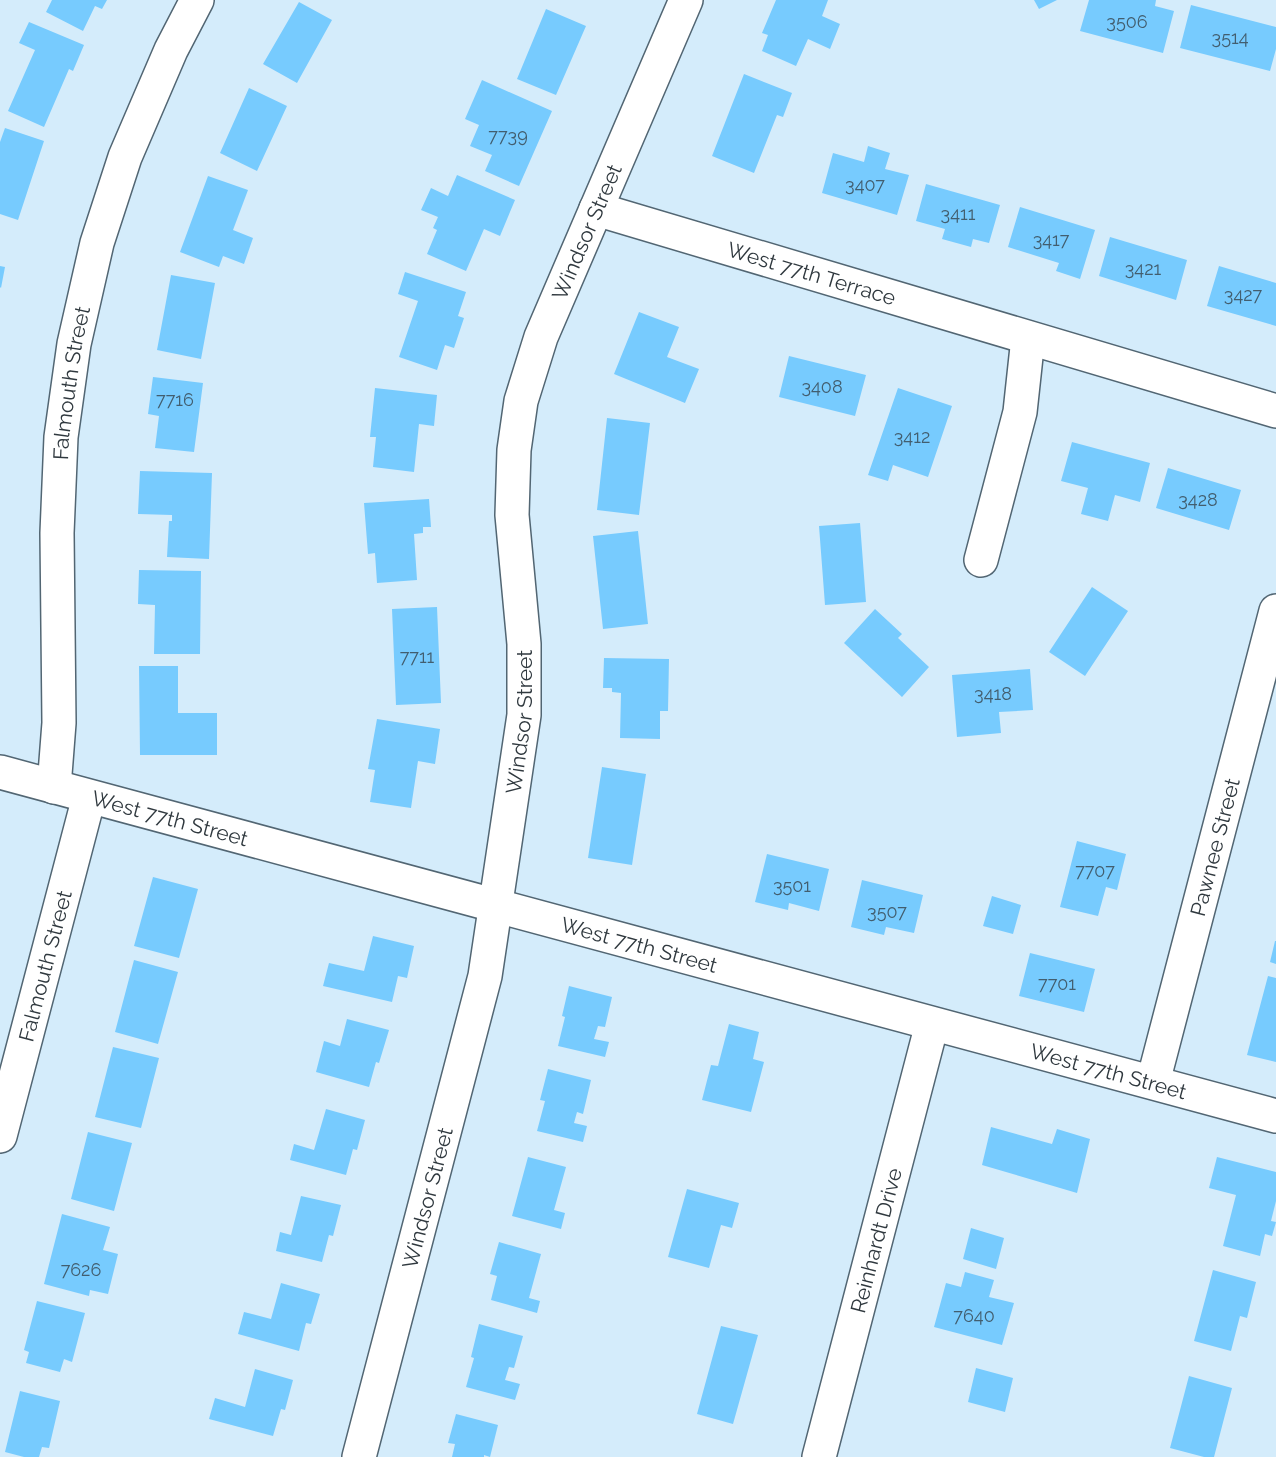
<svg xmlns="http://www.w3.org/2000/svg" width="1276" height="1457" viewBox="0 0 1276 1457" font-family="Raleway,sans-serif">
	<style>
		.building { fill: #77cbfe }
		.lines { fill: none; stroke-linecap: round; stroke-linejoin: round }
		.minor-casing { stroke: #526673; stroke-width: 36 }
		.minor { stroke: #fff; stroke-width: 33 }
		.labels { text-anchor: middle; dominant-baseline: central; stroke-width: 6; stroke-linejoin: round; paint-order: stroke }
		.number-label { font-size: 18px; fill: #425e6f }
		.street-label { font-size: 21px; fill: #30393f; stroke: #d4ecfb }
	</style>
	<rect width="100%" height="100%" fill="#d4ecfb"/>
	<!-- building -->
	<path class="building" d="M52 0H107L102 9 95 6 83 31 46 12Z
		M776 0H828L822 16 840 24 830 49 808 39 796 66 762 51 768 35 762 33Z
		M1034 0H1057L1039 9Z
		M1089 0H1156L1155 6 1174 11 1163 53 1080 31Z
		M299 2 332 20 297 83 263 64Z
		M1191 5 1276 27V49L1270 71 1180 48Z
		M546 9 586 26 556 95 517 79Z
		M29 22 84 45 73 71 69 69 44 127 8 111 35 50 19 43Z
		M744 74 792 93 783 117 777 115 754 173 712 156Z
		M482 80 552 111 519 186 485 171 492 155 470 146 479 125 465 119Z
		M249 88 287 106 257 171 220 153Z
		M5 128 44 141 18 220 0 214V142Z
		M868 146 890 153 885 169 909 175 897 215 822 193 833 153 864 162Z
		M457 175 515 200 500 236 484 229 466 271 427 254 437 230 433 228 438 217 421 210 431 188 448 196Z
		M208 176 248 190 233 230 253 238 244 264 223 256 219 267 180 252Z
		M926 184 1000 205 989 243 973 239 971 247 942 239 945 229 916 221Z
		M1020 207 1095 230 1080 279 1056 271 1059 263 1008 247Z
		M1110 237 1187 260 1176 300 1099 276Z
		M0 266 5 267 1 288 0 287Z
		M1219 266 1276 283V326L1207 306Z
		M405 272 466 292 458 316 464 318 454 348 445 345 437 370 399 357 418 301 398 294Z
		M171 275 215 283 201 359 157 350Z
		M639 312 679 327 667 357 699 369 685 403 614 374Z
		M789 356 866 375 855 416 779 397Z
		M153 377 203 383 194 452 155 448 159 416 148 414Z
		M375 388 437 395 434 426 419 424 414 472 373 467 376 437H370Z
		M898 388 952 406 928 477 893 465 888 481 868 475Z
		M607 418 650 423 639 515 597 510Z
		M1072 442 1150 463 1140 502 1115 495 1108 521 1081 514 1088 488 1061 481Z
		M1168 468 1241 490 1229 530 1156 508Z
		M140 471 212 473 209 559 167 557 169 521H172V515L138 514Z
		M429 499 431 527H423V533L414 534 417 580 377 583 375 553 368 554 364 503Z
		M860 523 866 602 825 605 819 526Z
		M638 531 648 624 603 629 593 536Z
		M139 570 201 571 200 654H154L155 605 138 604Z
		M1092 587 1128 611 1085 676 1049 652Z
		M437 607 441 703 396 705 392 609Z
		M875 609 902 634 898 638 929 667 902 697 844 643Z
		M604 658 669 659 668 711H660V739L620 738 621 693 612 692V688H603Z
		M139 666H178V713H217V755H140Z
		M1030 669 1033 710 999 712 1001 733 957 737 952 675Z
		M377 719 440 729 435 764 418 761 411 808 370 802 375 770 368 769Z
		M602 767 646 774 632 865 588 858Z
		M1077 841 1126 854 1117 890 1106 887 1098 916 1060 907Z
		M767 854 829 869 819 911 789 903 788 910 755 902Z
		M153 877 198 889 179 958 134 946Z
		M862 880 923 895 914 933 886 927 884 935 851 927Z
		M992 896 1021 905 1013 934 983 926Z
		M373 936 414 946 407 978 398 976 392 1002 323 986 329 963 364 971Z
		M1275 941H1276V964L1270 962Z
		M1030 953 1095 969 1084 1012 1019 996Z
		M134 960 178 972 158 1044 115 1032Z
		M1268 976 1276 978V1062L1247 1055Z
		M569 986 612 997 605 1027 598 1026 594 1039 609 1042 605 1057 558 1046 565 1017 562 1016Z
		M347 1019 389 1030 379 1063 376 1062 369 1087 316 1072 324 1041 340 1046Z
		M729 1024 759 1032 753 1059 764 1062 751 1112 702 1100 711 1065 718 1066Z
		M113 1047 159 1058 141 1128 95 1117Z
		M548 1069 591 1080 583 1114 577 1112 574 1123 587 1126 583 1142 537 1131 545 1101 540 1100Z
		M326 1109 365 1120 357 1150 353 1149 346 1175 290 1160 294 1144 314 1150Z
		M991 1127 1052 1144 1057 1129 1090 1139 1077 1193 982 1165Z
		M88 1132 132 1143 114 1211 71 1199Z
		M528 1157 566 1167 554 1210 565 1213 561 1229 512 1216Z
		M1217 1157 1276 1172V1201L1271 1221 1276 1222 1272 1236 1265 1234 1260 1256 1223 1246 1236 1195 1209 1188Z
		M687 1189 739 1203 732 1228 721 1225 709 1268 668 1257Z
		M301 1196 341 1205 333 1236 329 1235 322 1262 276 1251 280 1232 291 1235Z
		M62 1214 110 1227 103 1250 118 1254 108 1294 90 1290 89 1296 44 1284Z
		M971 1228 1004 1238 996 1269 963 1259Z
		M499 1242 541 1254 529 1298 540 1301 537 1313 491 1300 497 1276 490 1274Z
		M1213 1270 1256 1282 1247 1318 1240 1316 1231 1351 1194 1341Z
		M965 1272 994 1280 989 1297 1014 1303 1002 1345 934 1327 946 1283 961 1287Z
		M281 1283 320 1294 311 1324 306 1323 299 1351 238 1334 244 1312 271 1319Z
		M37 1301 85 1313 72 1362 64 1359 60 1372 26 1363 29 1352 24 1350Z
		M479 1324 523 1336 514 1368 509 1367 505 1380 520 1384 515 1400 466 1387 474 1358 471 1357Z
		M721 1326 758 1335 733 1424 697 1414Z
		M976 1368 1013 1378 1005 1412 968 1402Z
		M255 1369 293 1380 285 1410 281 1409 273 1436 209 1419 215 1398 245 1407Z
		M1189 1376 1232 1388 1214 1457H1204L1170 1448Z
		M20 1391 60 1401 49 1448 42 1447 39 1457H24L5 1452Z
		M456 1414 498 1425 490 1457 484 1455V1457H452L455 1444 448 1443Z"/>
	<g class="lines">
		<!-- minor casing -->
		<g class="minor-casing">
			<g id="minor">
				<path id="s1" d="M596 209 1276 411"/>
				<path d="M981 560 1020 412 1028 338"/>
				<path id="s2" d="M0 772 1276 1116"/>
				<path id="s3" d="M54 787 59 723 57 533 61 437 74 344 97 243 125 157 171 50 197 0"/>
				<path id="s4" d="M1153 1082 1276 611"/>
				<path id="s5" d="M0 1136 89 797"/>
				<path id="s6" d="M359 1457 485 976 524 715V644L512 515 514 450 521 401 541 337 686 0"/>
				<path id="s7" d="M819 1457 932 1024"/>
			</g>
		</g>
		<!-- minor -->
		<use href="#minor" class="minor"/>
	</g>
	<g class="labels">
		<!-- number labels -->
		<g class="number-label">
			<text x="1127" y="21">3506</text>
			<text x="1230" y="37">3514</text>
			<text x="508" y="135">7739</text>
			<text x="865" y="184">3407</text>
			<text x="958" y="213">3411</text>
			<text x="1051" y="239">3417</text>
			<text x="1143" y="268">3421</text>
			<text x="1243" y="294">3427</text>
			<text x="822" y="386">3408</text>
			<text x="175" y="399">7716</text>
			<text x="912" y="436">3412</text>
			<text x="1198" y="499">3428</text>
			<text x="417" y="656">7711</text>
			<text x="993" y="693">3418</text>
			<text x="1095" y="870">7707</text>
			<text x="792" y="885">3501</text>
			<text x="887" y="911">3507</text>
			<text x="1057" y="983">7701</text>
			<text x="81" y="1269">7626</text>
			<text x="974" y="1315">7640</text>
		</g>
		<!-- street labels -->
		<g class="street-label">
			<text stroke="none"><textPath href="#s6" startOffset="1258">Windsor Street</textPath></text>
			<text stroke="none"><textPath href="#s1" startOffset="225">West 77th Terrace</textPath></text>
			<text stroke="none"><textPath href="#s3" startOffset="405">Falmouth Street</textPath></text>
			<text stroke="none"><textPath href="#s6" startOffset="754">Windsor Street</textPath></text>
			<text stroke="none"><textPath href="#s2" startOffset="176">West 77th Street</textPath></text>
			<text stroke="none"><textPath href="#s4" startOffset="243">Pawnee Street</textPath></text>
			<text stroke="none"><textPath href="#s2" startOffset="662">West 77th Street</textPath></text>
			<text stroke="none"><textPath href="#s5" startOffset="176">Falmouth Street</textPath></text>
			<text stroke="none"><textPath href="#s2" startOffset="1148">West 77th Street</textPath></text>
			<text stroke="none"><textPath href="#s6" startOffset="268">Windsor Street</textPath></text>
			<text stroke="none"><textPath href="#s7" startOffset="224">Reinhardt Drive</textPath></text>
		</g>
	</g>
</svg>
